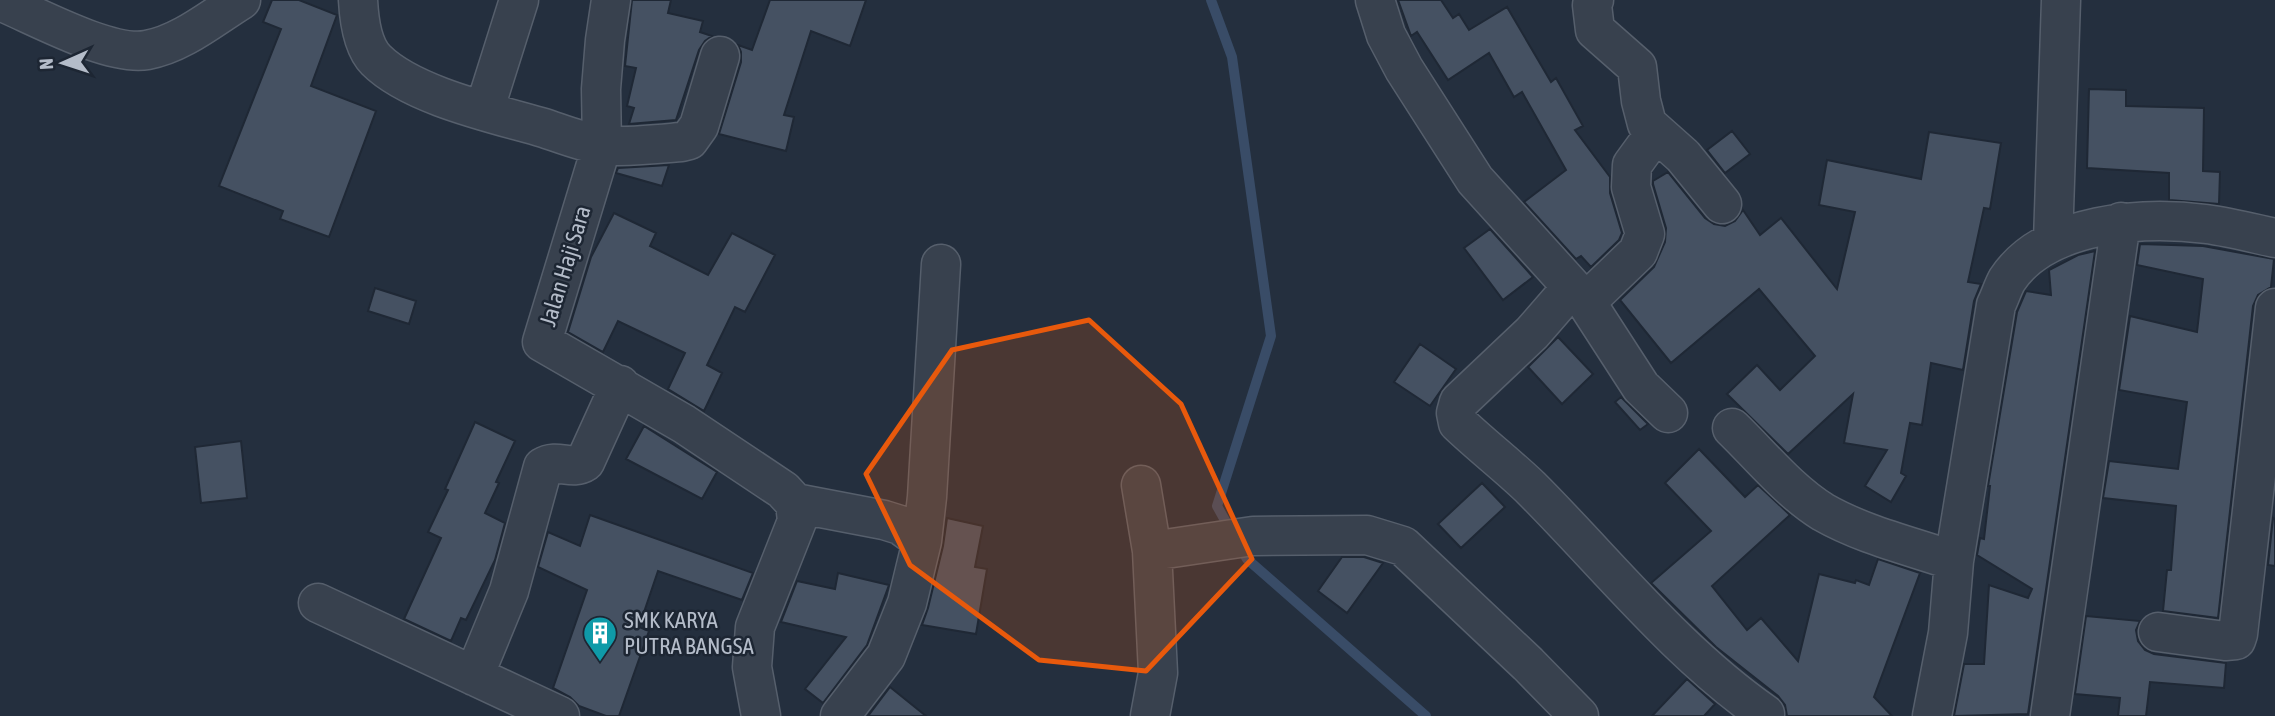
<svg xmlns="http://www.w3.org/2000/svg" width="2275" height="716" viewBox="0 0 2275 716" font-family="'Asap Condensed',sans-serif">
	<style>
		.lines { fill: none; stroke-linecap: round; stroke-linejoin: round }
		.stream { stroke: #394c67; stroke-width: 10 }
		.building { fill: #455162; stroke: #1f2835; stroke-width: 2 }
		.minor-casing { stroke: #565f6c; stroke-width: 41 }
		.minor { stroke: #38414e; stroke-width: 38 }
		.marked { fill: #e8590c; fill-opacity: 0.2; stroke: #e8590c; stroke-width: 5; stroke-linejoin: round }
		.labels { text-anchor: middle; dominant-baseline: central; stroke-width: 5; stroke-linejoin: round; paint-order: stroke }
		.street-label { font-size: 23px; fill: #b4bcc9; stroke: #1d2633 }
		.poi-label { font-size: 23px; fill: #b4bcc9; stroke: #1d2633; text-anchor: start }
	</style>
	<rect width="100%" height="100%" fill="#242f3e"/>
	<g class="lines">
		<!-- stream -->
		<path class="stream" d="M1211 0 1232 57 1271 336 1217 506 1231 531
			M1240 547 1247 559 1426 716"/>
	</g>
	<!-- building -->
	<path class="building" d="M272 0H299L337 15 311 86 376 111 329 237 280 219 283 211 219 186 281 29 263 22Z
		M632 0H671L668 13 703 21 700 32 712 36 705 41 699 50 676 120 629 124 634 108 627 106 636 68 625 66Z
		M770 0H866L850 46 811 31 784 115 794 117 786 151 719 134 741 62V52L738 45 752 50Z
		M1398 0H1441L1453 18 1459 14 1469 30 1507 7 1551 82 1556 78 1583 126 1575 130 1610 177V193L1622 233 1619 240 1591 267 1581 256 1576 259 1524 202 1566 170 1522 92 1514 97 1489 53 1448 80 1417 32 1411 36Z
		M2089 89 2126 90V106L2204 108 2203 171 2220 172 2219 204 2169 200V173L2087 168Z
		M1732 131 1750 154 1725 173 1707 150Z
		M1929 132 2001 143 1990 209 1984 208 1968 282 1981 284 1974 301 1963 370 1931 363 1922 425 1910 423 1901 473 1906 476 1891 502 1865 486 1887 450 1844 443 1853 394 1788 454 1727 394 1757 365 1780 390 1815 356 1759 289 1671 363 1620 300 1654 267 1665 242 1666 228 1653 184V181L1668 172 1705 218 1714 224 1725 226 1735 221 1743 210 1760 235 1781 218 1837 289 1855 212 1819 205 1827 160 1921 179Z
		M669 165 662 186 616 173 618 168Z
		M614 213 656 233 650 246 708 275 732 233 775 255 745 312 735 307 707 365 722 373 704 411 668 389 685 353 618 321 603 352 568 332 591 257Z
		M1490 229 1533 277 1503 300 1464 248Z
		M2140 244 2203 246 2274 259 2271 287 2258 295 2253 306 2218 618 2163 611 2167 570H2171L2176 506 2103 498 2109 461 2178 469 2187 402 2119 390 2130 316 2197 332 2203 279 2137 265Z
		M2095 251 2028 714 1954 716 1964 664H1984L1989 585 2028 598 2032 589 1977 555 1980 538 1984 539 1990 486H1988L2017 312 2026 291 2051 295 2049 270 2078 255Z
		M375 288 416 301 409 324 368 311Z
		M1558 337 1593 374 1562 404 1528 367Z
		M1420 344 1456 369 1430 406 1394 382Z
		M1621 397 1648 424 1640 430 1615 402Z
		M475 422 515 441 496 482 499 483 485 513 505 523 495 560 466 620 461 618 451 641 404 619 441 538 428 532 448 490 445 489Z
		M644 426 717 472 702 499 626 459Z
		M241 441 247 498 201 503 195 447Z
		M1699 449 1745 497 1758 485 1790 515 1712 586 1747 630 1761 618 1798 661 1819 574 1855 583 1856 580 1869 585 1878 559 1920 573 1874 697 1892 716H1787L1785 705 1778 696 1716 647 1651 583 1711 531 1665 483Z
		M1482 483 1505 507 1461 548 1438 524Z
		M590 515 753 573 742 600 658 571 639 627 649 631 619 716H606L579 706 570 697 553 688 587 590 538 567 548 532 580 546Z
		M947 518 983 526 975 567 987 569 976 634 922 625 928 608 943 546Z
		M2273 518 2275 519V566L2268 565Z
		M1342 557H1364L1383 563 1347 613 1318 591Z
		M838 573 889 585 867 645 823 703 805 689 846 637 781 622 797 581 835 589Z
		M2086 616 2140 621 2136 630 2138 641 2145 650 2154 654 2226 663 2224 688 2150 682 2146 716H2118L2120 698 2075 694Z
		M1687 679 1715 704 1704 716H1652Z
		M890 687 926 716H868Z"/>
	<g class="lines">
		<!-- minor casing -->
		<g class="minor-casing">
			<path id="minor" d="M358 0C359 19 362 46 376 60 412 96 496 114 544 128 562 134 582 142 601 145 622 148 658 144 681 142L689 140 699 126 720 56
				M611 0 605 40 601 89 602 145 542 342 684 424 783 490 795 503 797 521 755 627 752 667 761 716
				M1375 0 1386 35 1404 69 1475 180 1572 287 1532 333 1459 402 1456 413 1458 423C1481 445 1507 465 1530 487 1607 564 1676 652 1765 714
				M1594 0 1592 5 1595 30 1637 67 1641 101 1647 124 1683 156 1722 204
				M0 1C36 16 110 57 147 50 181 44 212 18 241 0
				M484 111 519 0
				M2053 241 2061 0
				M1572 287 1586 302 1641 387 1668 413
				M1586 302 1638 252 1645 234 1631 187 1632 165 1656 132
				M1732 428C1761 456 1789 491 1823 512 1863 535 1911 546 1954 561
				M1141 485 1152 551 1158 673 1150 716
				M795 503 884 520 900 525 922 541 907 603 886 656 840 716
				M922 541 927 497 941 264
				M1152 551 1253 536 1367 535 1403 546 1528 664 1579 716
				M318 603 560 716
				M2158 632 2225 641 2236 640 2238 634 2275 308
				M474 676 509 591 543 467C557 458 572 471 585 462L620 385
				M1932 716 1948 633 1954 561 1996 305C2000 297 2003 287 2007 280 2045 222 2144 216 2206 224 2229 227 2252 233 2275 238
				M2050 716 2121 222"/>
		</g>
		<!-- minor -->
		<use href="#minor" class="minor"/>
	</g>
	<!-- marked area -->
	<path class="marked" d="M1089 320 1181 404 1252 559 1146 671 1039 660 910 565 866 474 952 350Z"/>
	<!-- icons -->
	<defs>
		<g id="building-pin" transform="scale(1.75)"><path d="M0 17L-7.5 6A9.5 9.5 0 1 1 7.5 6Z" fill="#0f9aa8" stroke="#1d2633"/><path d="M-4-6H4V6H1V3H-1V6H-4ZM-2.5-4.3h1.7v1.8h-1.7ZM.8-4.3h1.7v1.8H.8ZM-2.5-1h1.7V.8h-1.7ZM.8-1h1.7V.8H.8Z" fill="#fff"/></g>
	</defs>
	<g fill-rule="evenodd">
		<use href="#building-pin" x="600" y="633"/>
	</g>
	<g class="labels">
		<!-- street labels -->
		<g class="street-label">
			<text transform="translate(565 266) rotate(-73)">Jalan Haji Sara</text>
		</g>
		<!-- poi labels -->
		<g class="poi-label">
			<text x="624" y="620">SMK KARYA<tspan x="624" dy="26">PUTRA BANGSA</tspan></text>
		</g>
	</g>
	<!-- north arrow -->
	<g transform="translate(63 63) rotate(267)" stroke="#1d2633" stroke-width="5" paint-order="stroke">
	<path d="M0-5L12 26L0 18L-12 26Z" fill="#b4bcc9"/>
	<text y="-10" font-size="19" font-weight="bold" text-anchor="middle" fill="#b4bcc9">N</text>
	</g>
</svg>
